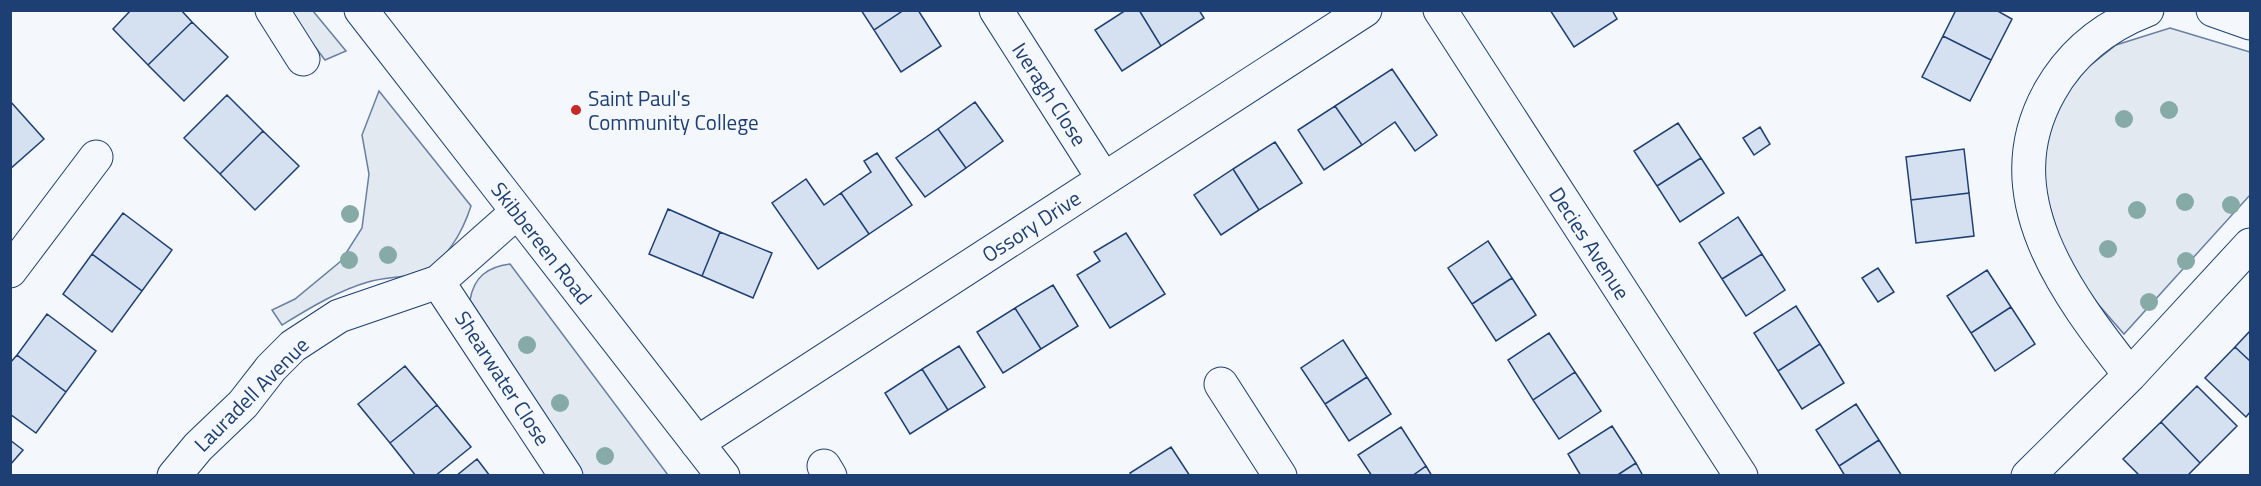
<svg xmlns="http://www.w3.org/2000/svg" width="2261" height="486" viewBox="0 0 2261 486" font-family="'Titillium Web',sans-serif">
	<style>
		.green { fill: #e3e9f0; stroke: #687fa3; stroke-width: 1.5 }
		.building { fill: #d5e0f0; stroke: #1d3f73; stroke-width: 1.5 }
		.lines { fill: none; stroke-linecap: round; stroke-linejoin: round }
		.minor-casing { stroke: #1d3f73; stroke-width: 35 }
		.minor { stroke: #f4f7fb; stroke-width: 33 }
		.tree { fill: #86aba6 }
		.poi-dot { fill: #c62828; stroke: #f4f7fb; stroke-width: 2 }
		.labels { text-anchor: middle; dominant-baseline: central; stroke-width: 4.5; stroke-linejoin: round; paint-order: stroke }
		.street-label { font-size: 21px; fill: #1d3f73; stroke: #f4f7fb }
		.poi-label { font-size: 21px; fill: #1d3f73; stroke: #f4f7fb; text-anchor: start }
	</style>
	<rect width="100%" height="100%" fill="#f4f7fb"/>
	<!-- green -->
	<path class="green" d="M288 11H313L346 51 325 60Z
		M2170 28 2250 52V195L2124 334 2091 296 2063 250 2044 188 2041 139 2073 79 2116 45Z
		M379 91 471 206C463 231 446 263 419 273 403 278 384 277 368 282 337 291 310 308 282 325L272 310 295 299 341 261 362 228 369 174 362 135Z
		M510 264 668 475H583L470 300C474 277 487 267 510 264Z"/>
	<!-- building -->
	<path class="building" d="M131 10H181L192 22 148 65 113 29Z
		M861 10H904L874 30Z
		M904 10H918L941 46 901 72 874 30Z
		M1126 10H1139L1161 46 1122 71 1095 30Z
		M1139 10H1199L1204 18 1161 46Z
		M1550 10H1612L1617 19 1574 47Z
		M1956 10H1996L2012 19 1991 60 1943 36Z
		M192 22 228 57 184 101 148 65Z
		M1943 36 1991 60 1970 101 1922 77Z
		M1392 69 1437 135 1415 151 1395 122 1362 145 1335 106Z
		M227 95 263 131 220 174 184 138Z
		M10 101 44 139 10 169Z
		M975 102 1003 141 966 168 938 129Z
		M1335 106 1362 145 1324 170 1298 130Z
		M1678 123 1701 158 1657 186 1634 151Z
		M1760 127 1770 144 1754 155 1743 138Z
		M938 129 966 168 925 197 896 158Z
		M263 131 299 166 255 210 220 174Z
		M1275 142 1302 183 1259 210 1233 169Z
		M1964 149 1969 193 1911 200 1906 157Z
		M877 153 912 205 869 234 841 193 871 172 864 161Z
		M1701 158 1724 193 1680 222 1657 186Z
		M1233 169 1259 210 1221 235 1194 195Z
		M806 179 824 205 841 193 869 234 818 269 772 203Z
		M1969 193 1974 236 1916 243 1911 200Z
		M668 209 720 232 702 276 649 254Z
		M123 213 172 250 142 291 92 254Z
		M1738 217 1762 254 1722 279 1699 243Z
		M720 232 772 253 753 298 702 276Z
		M1126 233 1165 294 1110 328 1077 275 1100 261 1094 252Z
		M1488 241 1512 278 1472 304 1448 268Z
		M92 254 142 291 112 332 63 294Z
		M1762 254 1785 290 1746 316 1722 279Z
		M1878 268 1894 292 1878 302 1862 278Z
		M1987 270 2011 307 1971 333 1947 296Z
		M1512 278 1536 315 1496 341 1472 304Z
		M1053 285 1078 326 1041 349 1015 308Z
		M1796 306 1820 344 1778 371 1754 333Z
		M2011 307 2035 344 1995 371 1971 333Z
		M1015 308 1041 349 1003 373 977 332Z
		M47 314 96 351 66 392 17 355Z
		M2250 331V361L2235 347Z
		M1549 333 1575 372 1533 400 1508 360Z
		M1343 340 1367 377 1325 404 1301 368Z
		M1820 344 1844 383 1802 409 1778 371Z
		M959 346 985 387 948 410 922 369Z
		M2235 347 2250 361V412L2246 417 2205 378Z
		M17 355 66 392 36 433 10 414V363Z
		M405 366 437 405 390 443 358 404Z
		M922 369 948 410 910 434 885 393Z
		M1575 372 1601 411 1559 439 1533 400Z
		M1367 377 1391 414 1349 441 1325 404Z
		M2197 386 2237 426 2200 463 2161 422Z
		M1856 404 1879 440 1839 466 1816 430Z
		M437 405 471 447 435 476H416L390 443Z
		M2161 422 2200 463 2187 476H2140L2123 459Z
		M1612 426 1636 463 1616 476H1581L1568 454Z
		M1401 427 1426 466 1412 476H1372L1358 455Z
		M10 440 23 450 10 465Z
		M1879 440 1902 476H1845L1839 466Z
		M1171 447 1190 476H1132L1130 473Z
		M477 459 490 476H456Z
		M1636 463 1643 476H1616Z
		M1426 466 1432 476H1412Z"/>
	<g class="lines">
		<!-- minor casing -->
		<g class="minor-casing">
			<path id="minor" d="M272 10 303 59
				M361 10 723 476
				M996 10 1103 178
				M1440 10 1741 476
				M2213 10 2250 23
				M10 271 96 157
				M438 282 566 476
				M2130 375C2066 293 1991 195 2050 91 2072 52 2106 26 2147 10
				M1221 384 1280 476
				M697 443 1365 10
				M824 466 830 476
				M174 476 198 447 243 404 271 368 293 346 339 316 438 282 517 212
				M2028 476 2130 375 2250 245"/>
		</g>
		<!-- minor -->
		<use href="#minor" class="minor"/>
	</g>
	<!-- trees -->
	<g class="tree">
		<circle cx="2169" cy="110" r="9"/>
		<circle cx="2124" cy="119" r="9"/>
		<circle cx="2185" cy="202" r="9"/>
		<circle cx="2231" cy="205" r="9"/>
		<circle cx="2137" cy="210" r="9"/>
		<circle cx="350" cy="214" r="9"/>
		<circle cx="2108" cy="249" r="9"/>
		<circle cx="388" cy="255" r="9"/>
		<circle cx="349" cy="260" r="9"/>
		<circle cx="2186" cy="261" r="9"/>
		<circle cx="2149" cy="302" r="9"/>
		<circle cx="527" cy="345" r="9"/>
		<circle cx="560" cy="403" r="9"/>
		<circle cx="605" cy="456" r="9"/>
	</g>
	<!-- markers -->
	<circle class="poi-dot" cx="576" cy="110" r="6"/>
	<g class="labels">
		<!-- street labels -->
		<g class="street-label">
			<text transform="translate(1050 94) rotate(57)">Iveragh Close</text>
			<text transform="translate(1031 226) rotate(-33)">Ossory Drive</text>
			<text transform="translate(542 243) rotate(52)">Skibbereen Road</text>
			<text transform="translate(1590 243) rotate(57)">Decies Avenue</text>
			<text transform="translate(503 378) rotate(57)">Shearwater Close</text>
			<text transform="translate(251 394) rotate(-45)">Lauradell Avenue</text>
		</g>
		<!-- poi labels -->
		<g class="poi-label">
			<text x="588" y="98">Saint Paul's<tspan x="588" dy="24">Community College</tspan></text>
		</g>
	</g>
	<!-- border -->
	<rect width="2261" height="486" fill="none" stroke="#1d3f73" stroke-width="24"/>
</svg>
